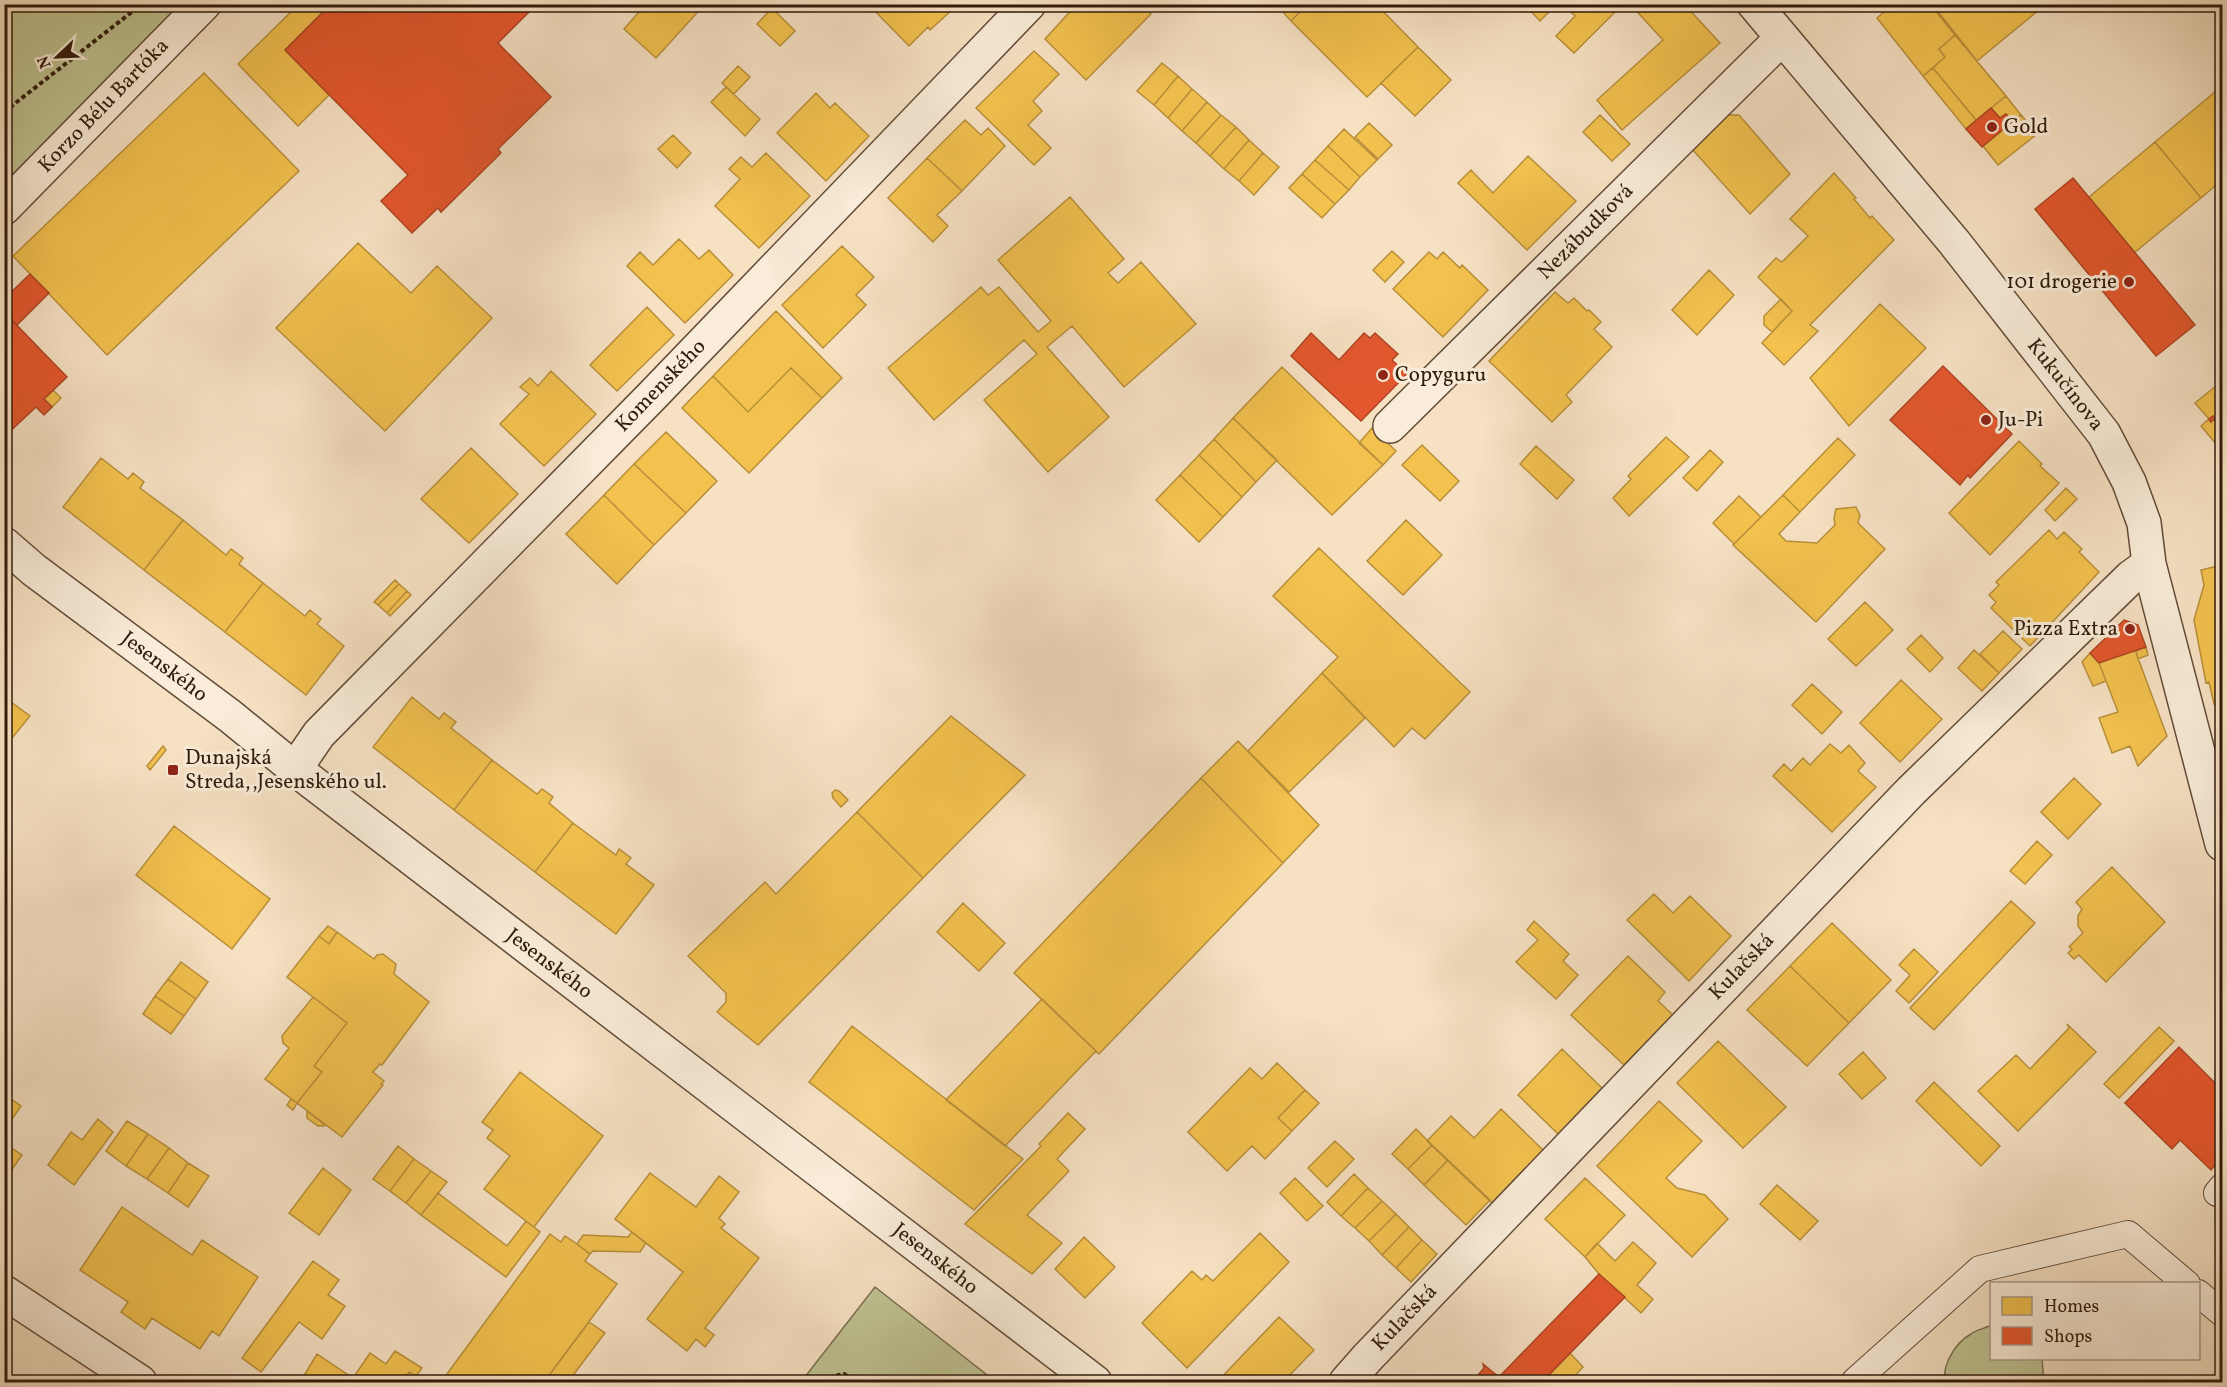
<svg xmlns="http://www.w3.org/2000/svg" width="2227" height="1387" viewBox="0 0 2227 1387" font-family="Vollkorn,serif">
	<style>
		.green { fill: #bfc292; stroke: #786e4e; stroke-width: 1.5 }
		.homes { fill: #f2c14e; stroke: #b88f3a; stroke-width: 1.5 }
		.shops { fill: #e4572e; stroke: #ae4524; stroke-width: 1.5 }
		.lines { fill: none; stroke-linecap: round; stroke-linejoin: round }
		.service-casing { stroke: #624c39; stroke-width: 28 }
		.pedestrian-casing { stroke: #624c39; stroke-width: 36 }
		.minor-casing { stroke: #624c39; stroke-width: 36 }
		.tertiary-casing { stroke: #624c39; stroke-width: 36 }
		.path { stroke: #311b0b; stroke-width: 4; stroke-dasharray: 4.5 3; stroke-linecap: butt }
		.service { stroke: #f9ecd8; stroke-width: 26 }
		.pedestrian { stroke: #f9ecd8; stroke-width: 33 }
		.minor { stroke: #f9ecd8; stroke-width: 33 }
		.tertiary { stroke: #f9ecd8; stroke-width: 33 }
		.poi-dot { fill: #8f2418; stroke: #f9ecd8; stroke-width: 2 }
		.labels { text-anchor: middle; dominant-baseline: central; stroke-width: 6; stroke-linejoin: round; paint-order: stroke }
		.street-label { font-size: 21px; fill: #311b0b; stroke: #f9ecd8 }
		.poi-label { font-size: 21px; fill: #311b0b; stroke: #f9ecd8; text-anchor: start }
	</style>
	<rect width="100%" height="100%" fill="#f6e1c3"/>
	<filter id="stains"><feTurbulence type="fractalNoise" baseFrequency=".00333" numOctaves="4"/><feColorMatrix values="0 0 0 0 .2 0 0 0 0 .09 0 0 0 0 .02 0 0 0 .5 -.17"/></filter>
	<radialGradient id="worn" r=".72"><stop offset=".6" stop-color="#630" stop-opacity="0"/><stop offset="1" stop-color="#630" stop-opacity=".3"/></radialGradient>
	<!-- green -->
	<path class="green" d="M5 5H197L5 189Z
		M875 1287 996 1382H801Z
		M1989 1326 1991 1327 1992 1358 2042 1359 2044 1382H1945C1942 1365 1955 1343 1971 1334 1976 1330 1983 1329 1989 1326Z"/>
	<!-- homes -->
	<path class="homes" d="M299 4H331L285 50 329 95 298 126 238 64Z
		M646 4H705L656 58 624 29Z
		M868 4H951L954 8 930 30 928 27 909 46Z
		M1077 4H1141L1151 14 1086 80 1045 39Z
		M1276 4H1308L1291 21Z
		M1308 4H1376L1418 47 1367 97 1291 21Z
		M1524 4H1557L1540 21Z
		M1563 4H1623L1574 53 1556 36 1575 16Z
		M1630 4H1684L1720 43 1622 130 1597 100 1663 40Z
		M1893 4H1930L1955 35 1939 49 1945 57 1923 76 1877 18Z
		M1932 4H2045V5L1977 61Z
		M772 8 795 31 780 46 757 24Z
		M1955 35 2006 96 1976 120 1933 68 1945 57 1939 49Z
		M1418 47 1451 80 1415 116 1381 83Z
		M1034 51 1059 74 1033 101 1042 111 1028 125 1051 148 1034 165 976 108Z
		M1162 63 1178 76 1154 105 1137 91Z
		M738 66 750 77 734 94 722 83Z
		M1933 68 1976 120 1966 129 1923 76Z
		M204 73 299 171 107 355 13 256Z
		M1178 76 1192 89 1168 118 1154 105Z
		M2222 86V180L2201 198 2155 142Z
		M726 87 760 119 745 136 711 102Z
		M1192 89 1207 102 1182 131 1168 118Z
		M816 93 830 108 835 103 869 136 826 181 777 133Z
		M2006 96 2021 115 2012 122 2006 114 2000 118 1991 108Z
		M1207 102 1221 115 1196 143 1182 131Z
		M1221 115 1236 127 1210 156 1196 143Z
		M1600 115 1630 144 1612 161 1583 132Z
		M1727 115H1739L1790 174 1750 214 1693 150Z
		M2021 115 2037 134 1998 165 1983 146Z
		M965 120 981 135 988 128 1005 146 962 191 927 158Z
		M1369 123 1392 145 1378 159 1355 137Z
		M1236 127 1249 140 1224 169 1210 156Z
		M1344 129 1377 160 1360 177 1328 146Z
		M673 135 691 153 677 168 658 149Z
		M1249 140 1263 153 1239 181 1224 169Z
		M2155 142 2201 198 2134 253 2089 197Z
		M1328 146 1360 177 1349 190 1315 160Z
		M766 153 810 196 759 248 715 206 740 179 729 169 741 157 752 167Z
		M1263 153 1279 167 1254 195 1239 181Z
		M1528 156 1576 201 1527 250 1458 183 1471 170 1493 193Z
		M927 158 962 191 937 215 948 226 933 242 888 198Z
		M1315 160 1349 190 1335 204 1302 174Z
		M1834 173 1856 198 1854 199 1870 218 1872 216 1894 240 1810 325 1818 331 1784 365 1762 343 1792 311 1758 277 1776 258 1782 262 1808 236 1790 219Z
		M1302 174 1335 204 1322 218 1289 188Z
		M1070 197 1124 259 1108 273 1118 283 1141 262 1196 324 1124 387 1072 326 1047 347 1109 417 1048 472 984 400 1037 354 1024 340 934 420 888 368 981 287 988 295 999 287 1038 332 1051 321 998 260Z
		M679 239 699 259 709 250 733 275 685 323 627 266 640 252 653 265Z
		M358 243 411 293 437 266 492 318 385 431 276 328Z
		M842 246 874 277 856 295 866 305 823 348 782 305Z
		M1392 251 1404 262 1385 282 1373 270Z
		M1429 252 1437 259 1443 252 1460 268 1462 265 1488 290 1443 337 1393 289Z
		M1709 270 1734 295 1697 335 1672 310Z
		M1555 292 1568 303 1574 298 1587 311 1589 310 1601 322 1594 329 1612 347 1566 395 1572 402 1552 422 1489 361Z
		M1781 299 1792 311 1772 332 1764 325V316Z
		M1880 304 1926 348 1849 426 1810 378Z
		M647 307 674 335 617 391 590 365Z
		M776 311 842 378 822 398 791 368 748 412 713 376Z
		M1282 367 1383 465 1332 515 1233 418Z
		M791 368 822 398 749 473 682 408 713 376 748 412Z
		M551 371 596 414 544 466 500 424 529 394 520 387 530 378 538 386Z
		M2222 381V415L2217 420 2213 416 2209 419 2195 403Z
		M53 390 61 398 52 407 44 399Z
		M1233 418 1277 460 1256 482 1214 439Z
		M2209 419 2211 422 2214 419 2222 430V451L2201 426Z
		M1372 428 1396 451 1383 465 1359 443Z
		M666 432 717 481 686 513 634 464Z
		M1666 437 1689 457 1629 516 1613 498 1631 479 1628 476Z
		M1838 438 1855 455 1800 512 1783 495Z
		M1214 439 1256 482 1242 497 1199 455Z
		M2019 441 2042 464 2040 466 2059 483 1990 555 1949 513Z
		M1422 445 1459 481 1440 501 1402 465Z
		M1536 446 1574 480 1557 499 1520 464Z
		M471 448 518 494 469 543 421 499Z
		M1710 450 1723 462 1697 491 1683 478Z
		M1199 455 1242 497 1223 517 1180 475Z
		M101 458 128 479 133 473 144 482 140 488 183 520 144 570 63 507Z
		M634 464 686 513 654 545 604 495Z
		M1180 475 1223 517 1199 542 1156 500Z
		M2066 488 2077 499 2055 521 2045 510Z
		M604 495 654 545 617 584 566 534Z
		M1783 495 1800 512 1779 534 1786 541 1817 543 1835 525 1834 518 1836 509 1856 507 1860 515 1858 523 1885 549 1816 622 1733 545Z
		M1739 496 1761 517 1734 544 1713 523Z
		M183 520 226 555 231 549 243 558 239 564 263 583 225 632 144 570Z
		M1406 520 1442 555 1403 595 1367 561Z
		M2049 530 2057 539 2064 532 2082 549 2079 552 2099 572 2030 646 1991 608 1996 602 1989 595 1999 585 1996 582Z
		M1319 548 1470 692 1425 739 1412 728 1394 747 1322 673 1338 657 1273 596Z
		M2222 565V710L2214 704 2209 682 2206 683 2194 620 2204 585 2201 570Z
		M395 580 399 584 378 605 374 602Z
		M263 583 305 616 310 610 321 619 317 624 344 646 306 695 225 632Z
		M399 584 407 591 387 613 378 605Z
		M407 591 411 595 390 616 387 613Z
		M1865 602 1893 630 1856 666 1828 639Z
		M2003 631 2022 649 1999 673 1980 654Z
		M1921 635 1943 658 1930 672 1907 649Z
		M2146 647 2148 655 2138 659 2136 651Z
		M1974 650 1999 673 1982 691 1958 668Z
		M2135 650 2167 736 2138 766 2130 746 2112 753 2099 718 2118 712 2099 663Z
		M2090 653 2099 663 2106 681 2093 686 2082 662Z
		M1322 673 1365 718 1289 792 1248 751Z
		M1901 680 1942 719 1900 762 1860 723Z
		M1812 684 1842 712 1822 734 1792 705Z
		M4 697 30 716 4 748Z
		M412 697 439 719 444 713 456 722 451 728 492 760 454 810 373 747Z
		M951 716 1025 775 923 878 857 812Z
		M1238 741 1319 825 1283 863 1201 778Z
		M1830 744 1841 753 1849 745 1865 763 1858 771 1876 787 1832 832 1773 776 1784 764 1791 771 1803 758 1810 765Z
		M163 746 166 750 150 770 147 766Z
		M492 760 537 794 542 789 553 797 549 803 573 823 535 872 454 810Z
		M1201 778 1283 863 1099 1054 1014 973Z
		M2074 778 2101 804 2068 839 2041 812Z
		M835 790 839 791 848 800 841 807 833 798 832 793Z
		M857 812 923 878 758 1045 717 1012 726 1002V993L688 956 765 882 776 894Z
		M573 823 616 855 619 849 631 858 626 864 654 885 616 934 535 872Z
		M174 826 270 899 232 949 136 875Z
		M2037 841 2052 855 2025 884 2010 871Z
		M2112 867 2165 922 2106 982 2079 955 2074 959 2068 953 2072 949 2069 947 2083 933 2078 926V916L2082 909 2076 902Z
		M1654 894 1673 913 1690 896 1731 936 1689 981 1627 920Z
		M2011 901 2035 923 1934 1030 1910 1008Z
		M963 903 1005 943 979 971 937 932Z
		M1534 921 1569 954 1563 961 1578 975 1556 999 1516 962 1538 940 1527 930Z
		M1832 923 1891 980 1849 1023 1790 966Z
		M328 926 337 932 329 944 319 936Z
		M337 932 374 959 377 955 383 954 396 964 394 974 429 1002 382 1065 380 1064 373 1072 384 1081 381 1084 383 1085 342 1137 297 1103 322 1072 314 1066 347 1023 287 977 319 936 329 944Z
		M1914 949 1938 972 1909 1003 1896 991 1910 975 1899 965Z
		M1628 956 1665 992 1658 1001 1673 1015 1624 1065 1571 1015Z
		M181 962 208 982 196 999 168 979Z
		M1790 966 1849 1023 1807 1066 1747 1010Z
		M168 979 196 999 184 1016 155 996Z
		M155 996 184 1016 171 1034 143 1014Z
		M313 997 347 1023 314 1066 322 1072 297 1103 265 1079 289 1048 283 1043 282 1036Z
		M1042 999 1096 1051 1005 1146 946 1100Z
		M2067 1024 2096 1052 2018 1131 1978 1091 2016 1055 2030 1069 2069 1028Z
		M852 1026 1023 1159 974 1210 809 1082Z
		M2159 1027 2174 1041 2119 1098 2104 1084Z
		M1718 1041 1786 1107 1743 1148 1677 1083Z
		M1562 1049 1602 1088 1558 1134 1518 1095Z
		M1863 1052 1886 1078 1862 1099 1839 1074Z
		M1277 1063 1305 1090 1278 1118 1292 1131 1265 1159 1252 1146 1227 1171 1188 1132 1250 1068 1262 1079Z
		M520 1072 603 1136 534 1227 484 1189 510 1156 487 1138 493 1130 482 1122Z
		M1934 1082 2000 1146 1981 1166 1916 1101Z
		M1305 1090 1319 1103 1292 1131 1278 1118Z
		M4 1094 21 1106 4 1131Z
		M291 1099 297 1103 293 1110 287 1105Z
		M1659 1101 1702 1141 1666 1178 1677 1188 1705 1195 1728 1219 1692 1257 1597 1166Z
		M1501 1109 1543 1150 1492 1203 1427 1141 1451 1116 1474 1138Z
		M307 1111 325 1125 324 1126H318L307 1118Z
		M1068 1113 1085 1129 1057 1159 1069 1171 1027 1215 1062 1243 1032 1274 965 1224 1041 1146 1039 1144Z
		M98 1119 113 1132 74 1185 48 1165 71 1132 82 1140Z
		M127 1121 148 1134 126 1166 106 1151Z
		M1416 1129 1432 1145 1408 1169 1392 1154Z
		M4 1132 10 1137 6 1144 4 1143Z
		M148 1134 169 1148 147 1179 126 1166Z
		M1335 1141 1354 1159 1327 1187 1308 1168Z
		M4 1143 22 1155 4 1181Z
		M1432 1145 1448 1160 1424 1185 1408 1169Z
		M398 1146 414 1159 390 1191 373 1179Z
		M169 1148 188 1163 168 1193 147 1179Z
		M414 1159 431 1171 406 1203 390 1191Z
		M1448 1160 1490 1200 1466 1225 1424 1185Z
		M188 1163 209 1176 188 1207 168 1193Z
		M323 1168 351 1190 319 1235 289 1213Z
		M431 1171 447 1182 421 1215 406 1203Z
		M650 1173 696 1207 719 1176 739 1192 719 1218 725 1224 721 1228 759 1258 705 1328 714 1335 705 1347 696 1339 687 1351 647 1319 683 1272 615 1219Z
		M1354 1174 1368 1188 1341 1216 1327 1202Z
		M1295 1178 1323 1206 1307 1221 1280 1193Z
		M1585 1178 1625 1215 1585 1257 1545 1219Z
		M1777 1185 1818 1221 1800 1240 1760 1204Z
		M1368 1188 1382 1201 1355 1228 1341 1216Z
		M438 1193 507 1246 526 1221 540 1232 506 1277 421 1215Z
		M1382 1201 1396 1214 1369 1241 1355 1228Z
		M122 1207 192 1255 202 1240 258 1277 219 1336 212 1331 200 1349 152 1318 145 1329 121 1312 128 1302 80 1270Z
		M1396 1214 1409 1227 1382 1255 1369 1241Z
		M1409 1227 1422 1240 1396 1268 1382 1255Z
		M632 1232 646 1243 640 1252 593 1251 590 1254 577 1244 583 1235 628 1237Z
		M1260 1233 1289 1262 1187 1368 1142 1323 1192 1271 1202 1280 1206 1275 1213 1281Z
		M550 1234 561 1242 565 1236 577 1244 590 1254 585 1261 617 1284 544 1382H441Z
		M1084 1237 1115 1267 1085 1298 1055 1269Z
		M1422 1240 1437 1254 1411 1282 1396 1268Z
		M1633 1242 1656 1263 1637 1285 1653 1299 1641 1313 1599 1274 1585 1257 1597 1243 1615 1261Z
		M313 1261 339 1280 328 1295 345 1306 322 1339 299 1322 261 1372 242 1358Z
		M1279 1317 1314 1350 1283 1382H1217Z
		M589 1322 605 1333 568 1382H544Z
		M395 1351 422 1368 416 1376 409 1372 406 1377 414 1382H360L353 1378 370 1353 386 1364Z
		M1570 1353 1583 1367 1569 1382H1542Z
		M317 1354 353 1378 360 1382H300Z"/>
	<!-- shops -->
	<path class="shops" d="M331 4H537L498 43 551 97 498 149 501 153 441 212 438 208 412 233 381 201 408 175 285 50Z
		M1991 108 2000 118 2006 114 2012 122 1982 147 1966 129Z
		M2073 178 2195 325 2156 356 2035 209Z
		M30 274 49 293 17 325 4 312V299Z
		M4 312 67 377 44 399 52 407 44 415 36 407 4 437Z
		M1311 333 1339 360 1364 333 1370 338 1375 333 1398 354 1392 360 1407 374 1361 421 1291 356Z
		M1943 366 2012 434 1970 478 1968 475 1960 485 1890 420Z
		M2222 415V430L2214 419 2211 422 2209 419 2213 416 2217 420Z
		M2124 620 2138 625 2146 647 2099 663 2090 653Z
		M2179 1047 2222 1090V1157L2211 1170 2180 1140 2172 1149 2125 1103Z
		M1599 1274 1625 1297 1542 1382H1472L1484 1368 1483 1364 1499 1377Z"/>
	<g class="lines">
		<!-- service casing -->
		<g class="service-casing">
			<path id="service" d="M2217 1193 2222 1187
				M2198 1293 2222 1313
				M1855 1381 1980 1269 2128 1234 2187 1284"/>
		</g>
		<!-- pedestrian casing -->
		<g class="pedestrian-casing">
			<path id="pedestrian" d="M4 208 204 4"/>
		</g>
		<!-- minor casing -->
		<g class="minor-casing">
			<path id="minor" d="M1754 4 1954 242 2104 434 2129 482 2144 523 2149 564 2222 844
				M1390 426 1782 38
				M295 769 319 734 651 397 1029 4
				M4 1292 140 1382
				M1346 1382 1368 1357 1911 791 2131 577 2149 564"/>
		</g>
		<!-- tertiary casing -->
		<g class="tertiary-casing">
			<path id="tertiary" d="M4 544 34 570 230 716 295 769 1095 1382"/>
		</g>
		<!-- path -->
		<path class="path" d="M4 112 142 4
			M815 1382 817 1380 844 1374 856 1382"/>
		<!-- service -->
		<use href="#service" class="service"/>
		<!-- pedestrian -->
		<use href="#pedestrian" class="pedestrian"/>
		<!-- minor -->
		<use href="#minor" class="minor"/>
		<!-- tertiary -->
		<use href="#tertiary" class="tertiary"/>
	</g>
	<!-- markers -->
	<g class="poi-dot">
		<circle cx="1992" cy="127" r="6"/>
		<circle cx="2129" cy="282" r="6"/>
		<circle cx="1383" cy="375" r="6"/>
		<circle cx="1986" cy="420" r="6"/>
		<circle cx="2130" cy="629" r="6"/>
		<rect x="167" y="764" width="12" height="12" rx="3"/>
	</g>
	<g class="labels">
		<!-- street labels -->
		<g class="street-label">
			<text transform="translate(104 106) rotate(-46)">Korzo Bélu Bartóka</text>
			<text transform="translate(1586 232) rotate(-45)">Nezábudková</text>
			<text transform="translate(2065 385) rotate(52)">Kukučínova</text>
			<text transform="translate(661 386) rotate(-46)">Komenského</text>
			<text transform="translate(164 667) rotate(37)">Jesenského</text>
			<text transform="translate(549 964) rotate(37)">Jesenského</text>
			<text transform="translate(1742 967) rotate(-46)">Kulačská</text>
			<text transform="translate(935 1259) rotate(38)">Jesenského</text>
			<text transform="translate(1405 1318) rotate(-46)">Kulačská</text>
		</g>
		<!-- poi labels -->
		<g class="poi-label">
			<text x="2004" y="127">Gold</text>
			<text x="2117" y="282" text-anchor="end">101 drogerie</text>
			<text x="1395" y="375">Copyguru</text>
			<text x="1998" y="420">Ju-Pi</text>
			<text x="2118" y="629" text-anchor="end">Pizza Extra</text>
			<text x="185" y="758">Dunajská<tspan x="185" dy="24">Streda,,Jesenského ul.</tspan></text>
		</g>
	</g>
	<!-- margin -->
	<rect width="2227" height="1387" fill="none" stroke="#f6e1c3" stroke-width="24"/>
	<rect x="6" y="6" width="2215" height="1375" fill="none" stroke="#311b0b" stroke-width="3"/>
	<rect x="12" y="12" width="2203" height="1363" fill="none" stroke="#311b0b" stroke-width="1.5"/>
	<!-- legend -->
	<rect x="1990" y="1282" width="210" height="78" fill="#f9ecd8" stroke="#a99886" stroke-width="1.5"/>
	<rect x="2002" y="1297" width="30" height="18" fill="#f2c14e" stroke="#a99886" stroke-width="1.5"/>
	<text x="2044" y="1312" font-size="18" fill="#311b0b">Homes</text>
	<rect x="2002" y="1327" width="30" height="18" fill="#e4572e" stroke="#a99886" stroke-width="1.5"/>
	<text x="2044" y="1342" font-size="18" fill="#311b0b">Shops</text>
	<!-- north arrow -->
	<g transform="translate(57 57) rotate(247)" stroke="#f9ecd8" stroke-width="4.5" paint-order="stroke">
	<path d="M0-4.5L10 22L0 15L-10 22Z" fill="#311b0b"/>
	<text y="-9" font-size="16" font-weight="bold" text-anchor="middle" fill="#311b0b">N</text>
	</g>
	<rect width="100%" height="100%" filter="url(#stains)"/>
	<rect width="100%" height="100%" fill="url(#worn)"/>
</svg>
